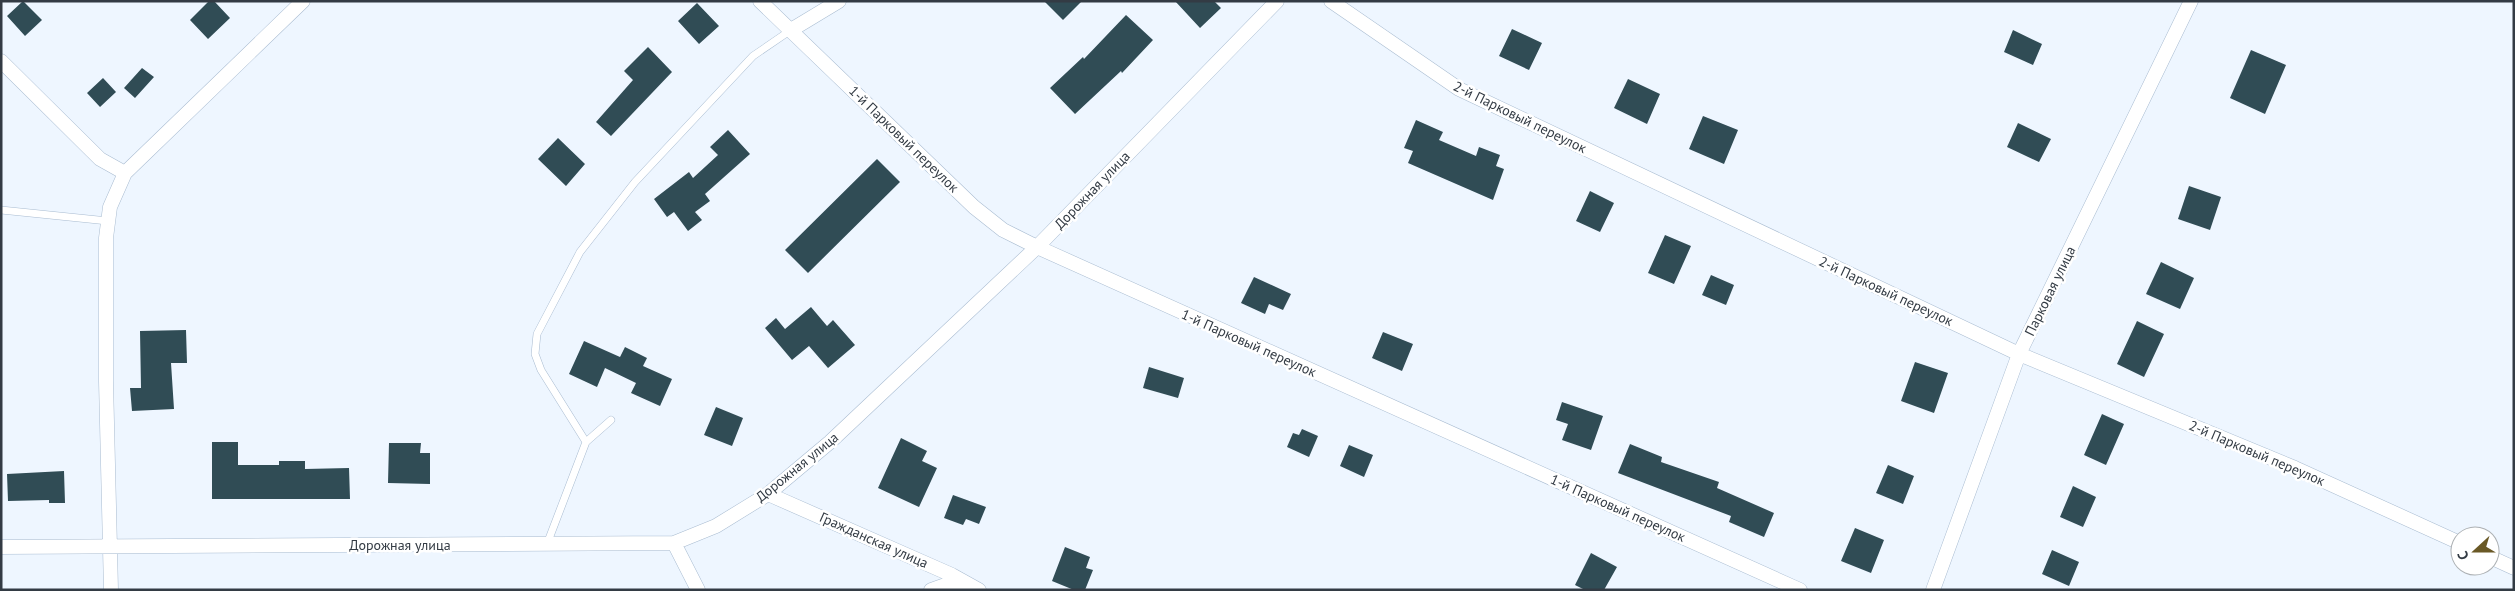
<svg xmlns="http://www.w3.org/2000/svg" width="2515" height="591" viewBox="0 0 2515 591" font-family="'PT Sans',sans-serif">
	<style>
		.building { fill: #304c55 }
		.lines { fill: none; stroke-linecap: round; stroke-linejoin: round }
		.service-casing { stroke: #a9bcd1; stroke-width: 8 }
		.minor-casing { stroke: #a9bcd1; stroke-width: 15 }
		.service { stroke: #fff; stroke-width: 7 }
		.minor { stroke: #fff; stroke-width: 14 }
		.labels { text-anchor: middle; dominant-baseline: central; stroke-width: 5; stroke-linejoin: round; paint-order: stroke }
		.street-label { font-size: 14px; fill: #333b44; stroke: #fff }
	</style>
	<rect width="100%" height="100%" fill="#eef6ff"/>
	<!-- building -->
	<path class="building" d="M23 1 42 20 25 36 7 16Z
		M209 1H214L230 18 208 39 190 20Z
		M1044 1H1082L1063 20Z
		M1175 1H1214L1221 8 1200 28Z
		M697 3 719 26 699 44 678 21Z
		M1126 15 1153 40 1122 73 1121 71 1075 114 1050 88 1083 57 1084 59Z
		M1512 29 1542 43 1529 70 1499 56Z
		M2013 30 2042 44 2033 65 2004 52Z
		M648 47 672 72 611 136 596 122 633 80 624 71Z
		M2251 50 2286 65 2265 114 2230 98Z
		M142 68 154 77 135 98 124 88Z
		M103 78 116 92 100 107 87 93Z
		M1628 79 1660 94 1647 124 1614 108Z
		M1703 116 1738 130 1724 164 1689 149Z
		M1416 120 1443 132 1439 140 1476 156 1479 147 1500 155 1496 166 1504 169 1493 200 1408 163 1413 151 1404 148Z
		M2018 123 2051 139 2039 162 2007 147Z
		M728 130 750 154 705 194 710 201 695 212 702 220 688 231 674 212 667 217 654 199 689 172 693 178 718 155 710 147Z
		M558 138 585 164 566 186 538 159Z
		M877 159 900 182 808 273 785 250Z
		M2189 186 2221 197 2210 230 2178 219Z
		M1590 191 1614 203 1600 232 1576 221Z
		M1665 235 1691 246 1674 284 1648 273Z
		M2161 262 2194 278 2180 309 2146 294Z
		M1711 275 1734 285 1726 305 1702 295Z
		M1254 277 1291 294 1283 310 1269 304 1265 314 1241 303Z
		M811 307 827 326 833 320 855 345 828 368 809 346 792 360 765 328 776 318 785 329Z
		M2137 321 2164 334 2144 377 2117 364Z
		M186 330 187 363H171L174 409 132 411 130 388H141L140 331Z
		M1383 332 1413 344 1402 371 1372 358Z
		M584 341 620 357 625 347 647 358 643 366 672 379 660 406 631 393 636 383 605 368 597 387 569 374Z
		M1915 362 1948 373 1934 413 1901 401Z
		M1149 367 1184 378 1178 398 1143 388Z
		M1562 402 1603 416 1591 450 1562 440 1568 424 1556 420Z
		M716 407 743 418 732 446 704 435Z
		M2102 414 2124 424 2106 465 2084 455Z
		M1302 429 1318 436 1309 457 1287 447 1293 433 1299 435Z
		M901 438 927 451 922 461 937 468 919 507 878 488Z
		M212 442H238V465H279V461H305V469L349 468 350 499H212Z
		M389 443H421L420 453H430V484L388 483Z
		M1630 444 1662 457 1661 462 1719 482 1717 488 1774 513 1764 537 1729 522 1731 516 1618 473Z
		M1349 445 1373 455 1364 477 1340 466Z
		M1888 465 1914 476 1903 504 1876 493Z
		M64 471 65 503H49V500L8 501 7 474Z
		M2073 486 2096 497 2083 527 2060 517Z
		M953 495 986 507 979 524 966 519 963 525 944 518Z
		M1855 528 1884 540 1871 573 1841 561Z
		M1065 547 1090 557 1086 568 1093 570 1085 590H1074L1052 581Z
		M2052 550 2079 562 2069 586 2042 574Z
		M1591 553 1617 567 1604 590H1585L1575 585Z"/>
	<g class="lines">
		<!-- service casing -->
		<g class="service-casing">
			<path id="service" d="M1 210 108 221
				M586 442 541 370 535 354 537 334 580 252 635 182 753 56 791 30
				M547 544 586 442 611 420"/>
		</g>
		<!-- minor casing -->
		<g class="minor-casing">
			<path id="minor" d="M760 1 974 207 1003 230 1037 247 1800 590
				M1331 1 1459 89 2019 354 2295 468 2460 543
				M791 30 839 1
				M1 61 100 159 125 173
				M768 494 952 575 979 590
				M674 543 698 590
				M1 547 674 543 716 526 768 494 830 442 1037 247 1277 1
				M2490 557 2514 568
				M111 590 106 381V238L110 207 125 173 303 1
				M931 590 945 585 969 590
				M1933 590 2019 354 2191 1"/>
		</g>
		<!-- service -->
		<use href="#service" class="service"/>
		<!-- minor -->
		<use href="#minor" class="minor"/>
	</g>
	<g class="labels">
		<!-- street labels -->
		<g class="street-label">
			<text transform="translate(1520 117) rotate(26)">2-й Парковый переулок</text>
			<text transform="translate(904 139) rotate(44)">1-й Парковый переулок</text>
			<text transform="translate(1092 190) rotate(-46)">Дорожная улица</text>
			<text transform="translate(1886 291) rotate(25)">2-й Парковый переулок</text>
			<text transform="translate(2050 291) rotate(-64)">Парковая улица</text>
			<text transform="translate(1249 343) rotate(24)">1-й Парковый переулок</text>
			<text transform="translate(2257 453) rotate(23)">2-й Парковый переулок</text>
			<text transform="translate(797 467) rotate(-39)">Дорожная улица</text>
			<text transform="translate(1618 508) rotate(24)">1-й Парковый переулок</text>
			<text transform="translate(874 540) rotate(24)">Гражданская улица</text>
			<text x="400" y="545">Дорожная улица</text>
		</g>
	</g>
	<!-- border -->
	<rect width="2515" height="591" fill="none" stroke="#333b44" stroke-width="5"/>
	<!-- north arrow -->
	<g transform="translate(2475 551) rotate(249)"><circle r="24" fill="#ffffff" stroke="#adb1b4"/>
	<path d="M0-4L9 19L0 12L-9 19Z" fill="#6a5926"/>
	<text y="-8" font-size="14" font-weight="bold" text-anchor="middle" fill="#333b44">С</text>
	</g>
</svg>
